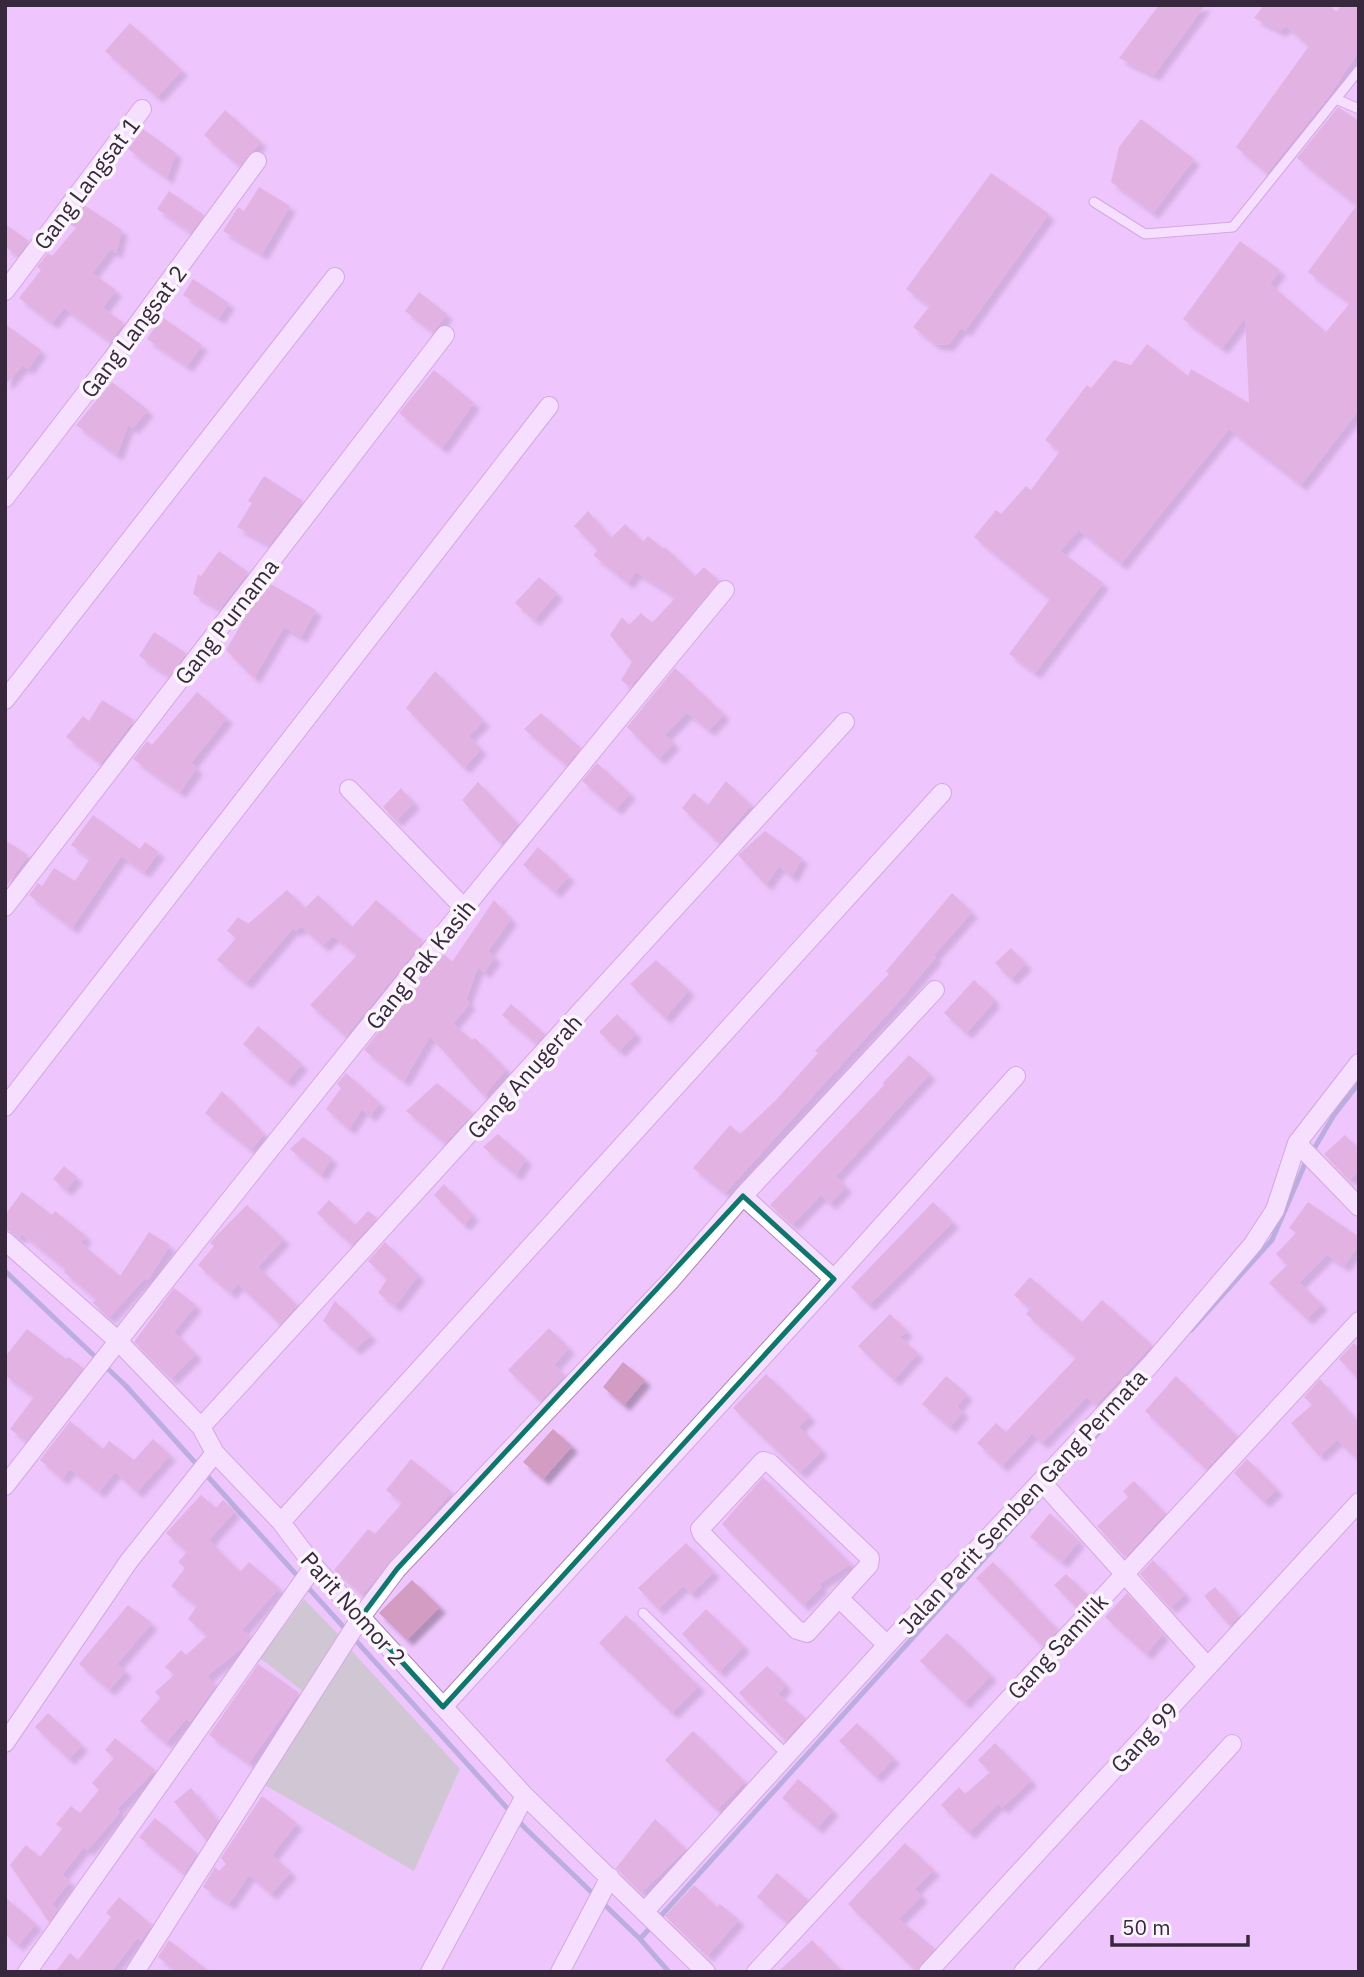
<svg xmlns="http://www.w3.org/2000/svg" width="1364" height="1977" viewBox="0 0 1364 1977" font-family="'IBM Plex Sans',sans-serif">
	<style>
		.green { fill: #aecaa3 }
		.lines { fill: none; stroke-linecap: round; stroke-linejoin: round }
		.stream { stroke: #7d91bb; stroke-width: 5 }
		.building { fill: #d39cc2; filter: url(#shadow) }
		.service-casing { stroke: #ae86bb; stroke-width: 11 }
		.minor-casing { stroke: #ae86bb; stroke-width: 20 }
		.service { stroke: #fff; stroke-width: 9 }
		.minor { stroke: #fff; stroke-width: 18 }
		.marked { fill: none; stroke: #0f766e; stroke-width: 5; stroke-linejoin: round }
		.labels { text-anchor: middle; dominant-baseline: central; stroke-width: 7; stroke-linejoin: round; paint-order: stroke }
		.street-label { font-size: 23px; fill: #38283e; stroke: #faf6fb }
	</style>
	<defs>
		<filter id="shadow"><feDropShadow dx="6" dy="6" stdDeviation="2" flood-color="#0004"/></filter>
	</defs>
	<rect width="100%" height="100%" fill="#efc5fd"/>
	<!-- green -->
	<path class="green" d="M304 1599 338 1634 305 1693 260 1658Z
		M351 1650 460 1769 414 1871 263 1784Z"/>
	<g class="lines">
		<!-- stream -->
		<path class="stream" d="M5 1271 126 1386 525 1828 640 1939 669 1972
			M1191 1330 1272 1240 1305 1164 1334 1115 1359 1083
			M640 1939 1119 1410"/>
	</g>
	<!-- building -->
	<path class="building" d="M1159 5H1205L1154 75 1119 58Z
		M1264 5H1329L1336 12 1342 5H1359V51L1328 97 1267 173 1236 147 1309 46 1286 26 1280 31 1254 18Z
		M130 23 182 70 157 97 105 51Z
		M1338 107 1359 121V410L1301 485 1229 429 1121 564 1079 530 1060 551 1103 583 1035 673 1009 654 1050 599 974 537 996 510 1001 514 1026 486 1031 490 1060 451 1045 440 1087 385 1091 388 1114 360 1131 365 1147 344 1188 376 1191 369 1249 403 1245 318 1222 348 1183 319 1240 241 1280 270 1270 284 1326 332 1350 303 1308 272 1357 205 1297 158Z
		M225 110 261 142 239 166 204 135Z
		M1141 119 1194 159 1153 213 1111 182 1119 147Z
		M143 129 176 153 167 178 128 149Z
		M991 173 1049 214 965 331 961 328 948 345 935 344 913 327 930 306 906 289Z
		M259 187 290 206 262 254 223 231 238 207 244 211Z
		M169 191 204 215 191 232 157 209Z
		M84 205 122 230 116 253 111 249 92 273 116 290 103 308 124 323 110 341 64 308 52 323 19 298 41 270 37 267 48 253 52 256 76 228 70 224Z
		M5 224 29 241 18 255 5 247Z
		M193 279 229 303 219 318 183 295Z
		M419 292 447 314 433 332 405 311Z
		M162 317 202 345 187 366 147 339Z
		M5 324 41 350 28 369 23 365 5 385Z
		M434 370 474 403 442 448 399 413Z
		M112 382 148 410 133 428 128 425 117 455 76 425Z
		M264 476 303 501 269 545 237 527 252 503 248 501Z
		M588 511 611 538 625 524 643 542 648 536 664 549 665 547 695 576 704 567 719 581 630 687 621 680 632 662 610 635 622 617 629 625 641 613 652 623 676 597 636 572 628 583 593 555 598 550 574 526Z
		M219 551 248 572 220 609 193 594 198 574 201 576Z
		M539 577 557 593 534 620 515 603Z
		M269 583 316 610 301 637 284 627 254 678 226 650 242 623 239 621Z
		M154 632 186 653 169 676 139 656Z
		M675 668 724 714 709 730 687 713 665 735 674 743 659 759 627 727Z
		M435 671 484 721 469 736 481 749 464 768 406 708Z
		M197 692 227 718 191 763 197 768 180 792 133 759 147 741 152 745Z
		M102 700 134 720 101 763 66 737 83 716 89 721Z
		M541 713 581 748 566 765 524 729Z
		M597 763 630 793 616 809 582 781Z
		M726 781 751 805 719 843 682 808 694 793 708 805Z
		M478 782 518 824 505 840 499 842 462 800Z
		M401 788 414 803 396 821 383 807Z
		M93 815 140 849 145 842 159 852 144 872 121 856 72 928 29 895 38 883 42 886 54 868 75 881 90 858 71 845Z
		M765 831 802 858 792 877 779 866 766 885 738 855Z
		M5 840 28 855 5 888Z
		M538 847 569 876 555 892 523 865Z
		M287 890 305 908 318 895 352 927 376 900 423 941 346 1036 310 1005 357 955 333 936 323 946 301 926 296 931 293 928 246 983 217 960 236 938 227 931 238 917 248 924Z
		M952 893 972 912 934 955 936 957 901 999 725 1193 693 1168 730 1125 740 1134 775 1101 818 1053 815 1051 889 974 886 971Z
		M494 900 511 919 488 951 495 957 484 973 478 967 466 1000 470 1003 453 1024 472 1040 475 1038 506 1069 484 1096 430 1036 404 1081 364 1050 440 956 445 955 452 962Z
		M1011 948 1026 964 1011 979 995 963Z
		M656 960 689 990 665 1018 630 984Z
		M974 980 993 998V1003L966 1033 944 1013Z
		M511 1004 545 1034 536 1043 502 1015Z
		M617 1014 636 1034 619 1051 599 1032Z
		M258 1026 302 1064 287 1082 243 1044Z
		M909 1055 930 1074 836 1176 846 1187 830 1204 821 1195 792 1225 770 1205 884 1085 883 1083Z
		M346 1073 380 1103 370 1116 362 1109 349 1129 326 1109 341 1088 337 1084Z
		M437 1083 473 1113 445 1143 406 1111Z
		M222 1091 264 1134 251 1150 205 1113Z
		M498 1134 526 1159 516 1175 483 1147Z
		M1345 1135 1359 1149V1171L1349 1180 1324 1154Z
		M303 1137 332 1158 321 1175 290 1149Z
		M64 1166 77 1177 66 1190 53 1179Z
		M444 1184 473 1215 464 1225 434 1195Z
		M22 1192 52 1215 55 1211 86 1236 81 1243 120 1276 149 1232 170 1245 148 1280 145 1278 109 1318 93 1303 96 1299 64 1272 66 1269 22 1234 19 1238 5 1228V1215Z
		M329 1200 355 1225 368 1211 377 1218 352 1245 317 1213Z
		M933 1202 953 1222 869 1305 851 1287Z
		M1308 1202 1359 1237V1245L1344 1266 1327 1255 1299 1283 1322 1304 1307 1319 1269 1283 1287 1265 1276 1254 1296 1233 1289 1228Z
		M247 1205 284 1239 258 1267 297 1305 280 1324 238 1284 230 1293 198 1265 214 1246 210 1243 217 1235Z
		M385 1242 419 1275 395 1306 378 1293 387 1279 368 1261Z
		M1030 1277 1082 1322 1102 1300 1152 1345 1096 1405 1087 1397 1042 1443 1032 1434 1002 1466 977 1443 996 1423 1006 1432 1076 1358 1026 1314 1030 1309 1014 1295Z
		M174 1288 196 1305 174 1332 196 1354 171 1379 134 1342Z
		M335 1301 371 1335 355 1349 323 1321Z
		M890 1314 907 1331 900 1337 918 1353 894 1380 858 1346Z
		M549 1328 569 1348 554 1365 565 1375 540 1401 508 1370Z
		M27 1329 66 1359 69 1357 83 1368 26 1441 10 1429 34 1397 5 1375V1357Z
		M1354 1343 1359 1349V1380L1339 1359Z
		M623 1362 645 1380 624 1405 603 1387Z
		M766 1374 810 1416 799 1427 822 1450 800 1473 733 1408Z
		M946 1376 967 1394 957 1406 963 1412 950 1427 922 1404Z
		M1176 1376 1237 1436 1206 1469 1145 1411Z
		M1320 1379 1359 1423V1461L1337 1440 1319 1456 1291 1423 1312 1405 1304 1397Z
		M70 1421 103 1449 109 1441 134 1460 153 1439 170 1455 137 1492 115 1472 99 1492 70 1469 62 1479 40 1460Z
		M553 1429 572 1446 543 1479 523 1462Z
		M411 1459 452 1492 362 1595 334 1570 368 1529 375 1534 402 1503 386 1490Z
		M1247 1459 1277 1489 1264 1502 1234 1473Z
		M763 1477 851 1564 819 1584 822 1587 803 1605 722 1524Z
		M1134 1481 1165 1513 1125 1557 1097 1526 1128 1497 1123 1491Z
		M201 1495 216 1508 223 1500 235 1511 209 1540 240 1572 249 1562 279 1588 242 1630 250 1637 242 1648 207 1676 216 1685 190 1722 186 1719 166 1743 140 1721 160 1698 155 1692 174 1675 165 1667 181 1650 186 1655 207 1636 188 1619 197 1606 171 1586 185 1568 178 1562 187 1552 166 1533Z
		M1050 1513 1079 1541 1062 1562 1030 1537Z
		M686 1543 714 1572 691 1594 683 1586 658 1609 638 1588Z
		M1153 1560 1185 1594 1170 1608 1140 1574Z
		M993 1562 1058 1630 1042 1646 976 1578Z
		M1066 1574 1089 1596 1077 1608 1054 1585Z
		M412 1580 440 1607 407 1640 379 1613Z
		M1215 1587 1239 1616 1229 1625 1204 1596Z
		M1127 1593 1163 1634 1146 1654 1105 1617Z
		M128 1605 152 1623 117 1664 126 1671 109 1690 79 1664Z
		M706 1609 744 1646 719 1672 682 1634Z
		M626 1615 699 1686 672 1713 599 1643Z
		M947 1633 991 1675 964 1703 920 1661Z
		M258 1664 299 1693 249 1763 209 1735Z
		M767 1666 786 1685 778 1694 805 1718 785 1740 739 1693Z
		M48 1713 82 1745 69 1759 35 1727Z
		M857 1723 894 1758 876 1777 839 1741Z
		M693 1731 745 1782 717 1810 665 1760Z
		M115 1738 155 1770 117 1809 120 1812 88 1850 84 1847 62 1875 70 1882 52 1904 57 1910 49 1922 10 1865 26 1845 40 1857 62 1829 56 1824 71 1806 80 1813 99 1790 92 1783 114 1758 105 1750Z
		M995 1743 1031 1780 1002 1808 998 1804 969 1833 941 1805 959 1787 965 1794 990 1772 978 1760Z
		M798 1779 833 1810 817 1828 782 1798Z
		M191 1788 218 1821 206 1840 174 1802Z
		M262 1796 297 1823 272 1855 291 1872 271 1894 249 1875 229 1904 203 1887 215 1867 219 1871 226 1864 221 1858Z
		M155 1818 197 1853 184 1874 139 1837Z
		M655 1819 686 1849 641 1893 616 1868Z
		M905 1843 934 1870 915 1889 922 1896 899 1919 934 1948 917 1972 848 1904Z
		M777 1873 808 1900 787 1922 757 1897Z
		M694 1885 717 1907 720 1904 739 1920 707 1956 665 1916Z
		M5 1897 36 1924 18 1945 5 1934Z
		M119 1897 152 1925 141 1941 137 1938 111 1972H55L70 1953 78 1960 111 1917 106 1913Z
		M169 1940 210 1972H177L158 1957Z
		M812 1940 842 1972H778Z"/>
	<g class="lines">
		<!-- service casing -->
		<g class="service-casing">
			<path id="service" d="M1336 99 1359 109
				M1094 202 1145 234 1233 227 1359 70
				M643 1613 787 1755"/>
		</g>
		<!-- minor casing -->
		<g class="minor-casing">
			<path id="minor" d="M5 291 142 109
				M5 498 112 359 257 161
				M5 700 335 277
				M349 789 465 909
				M5 907 445 335
				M5 1107 549 406
				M1297 1143 1359 1207
				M743 1196 834 1279 1016 1076
				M5 1241 117 1340 201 1427 215 1453 281 1522 314 1566 525 1796 706 1972
				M201 1427 845 722
				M763 1461 770 1463 870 1558 869 1565 807 1633 797 1630 702 1534 700 1529Z
				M1041 1481 1208 1667
				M5 1486C240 1183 481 885 725 590
				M281 1522 942 793
				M839 1598 887 1645
				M443 1707 834 1279
				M5 1743 129 1561 215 1453
				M645 1911 887 1645 1151 1364 1253 1244 1275 1210 1297 1143 1359 1063
				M27 1972 314 1566
				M135 1972 361 1617 397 1569 671 1280 743 1196 935 990
				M430 1972 525 1796
				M560 1972 610 1877
				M756 1972 1359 1321
				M928 1972 1359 1502
				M1023 1972 1232 1744"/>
		</g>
		<!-- service -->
		<use href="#service" class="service"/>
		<!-- minor -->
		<use href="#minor" class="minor"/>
	</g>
	<!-- marked area -->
	<path d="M0 0H1364V1977H0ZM743 1196 834 1279 443 1707 361 1617 397 1569Z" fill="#efc5fd" fill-opacity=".55" fill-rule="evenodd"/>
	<path class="marked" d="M743 1196 834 1279 443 1707 361 1617 397 1569Z"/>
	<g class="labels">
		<!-- street labels -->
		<g class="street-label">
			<text transform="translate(86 183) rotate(-53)">Gang Langsat 1</text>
			<text transform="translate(133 331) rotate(-53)">Gang Langsat 2</text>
			<text transform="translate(226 621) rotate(-52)">Gang Purnama</text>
			<text transform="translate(420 964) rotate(-51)">Gang Pak Kasih</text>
			<text transform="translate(524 1076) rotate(-48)">Gang Anugerah</text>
			<text transform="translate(1022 1501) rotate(-47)">Jalan Parit Semben Gang Permata</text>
			<text transform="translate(354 1608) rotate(48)">Parit Nomor 2</text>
			<text transform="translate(1057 1646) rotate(-47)">Gang Samilik</text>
			<text transform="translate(1144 1737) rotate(-47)">Gang 99</text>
		</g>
	</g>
	<!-- border -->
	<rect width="1364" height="1977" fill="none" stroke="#38283e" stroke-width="14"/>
	<!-- scale -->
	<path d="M1112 1935v10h136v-10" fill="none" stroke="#38283e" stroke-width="3.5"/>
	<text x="1122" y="1935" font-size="21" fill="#38283e" stroke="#faf6fb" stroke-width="5" paint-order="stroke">50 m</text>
</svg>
